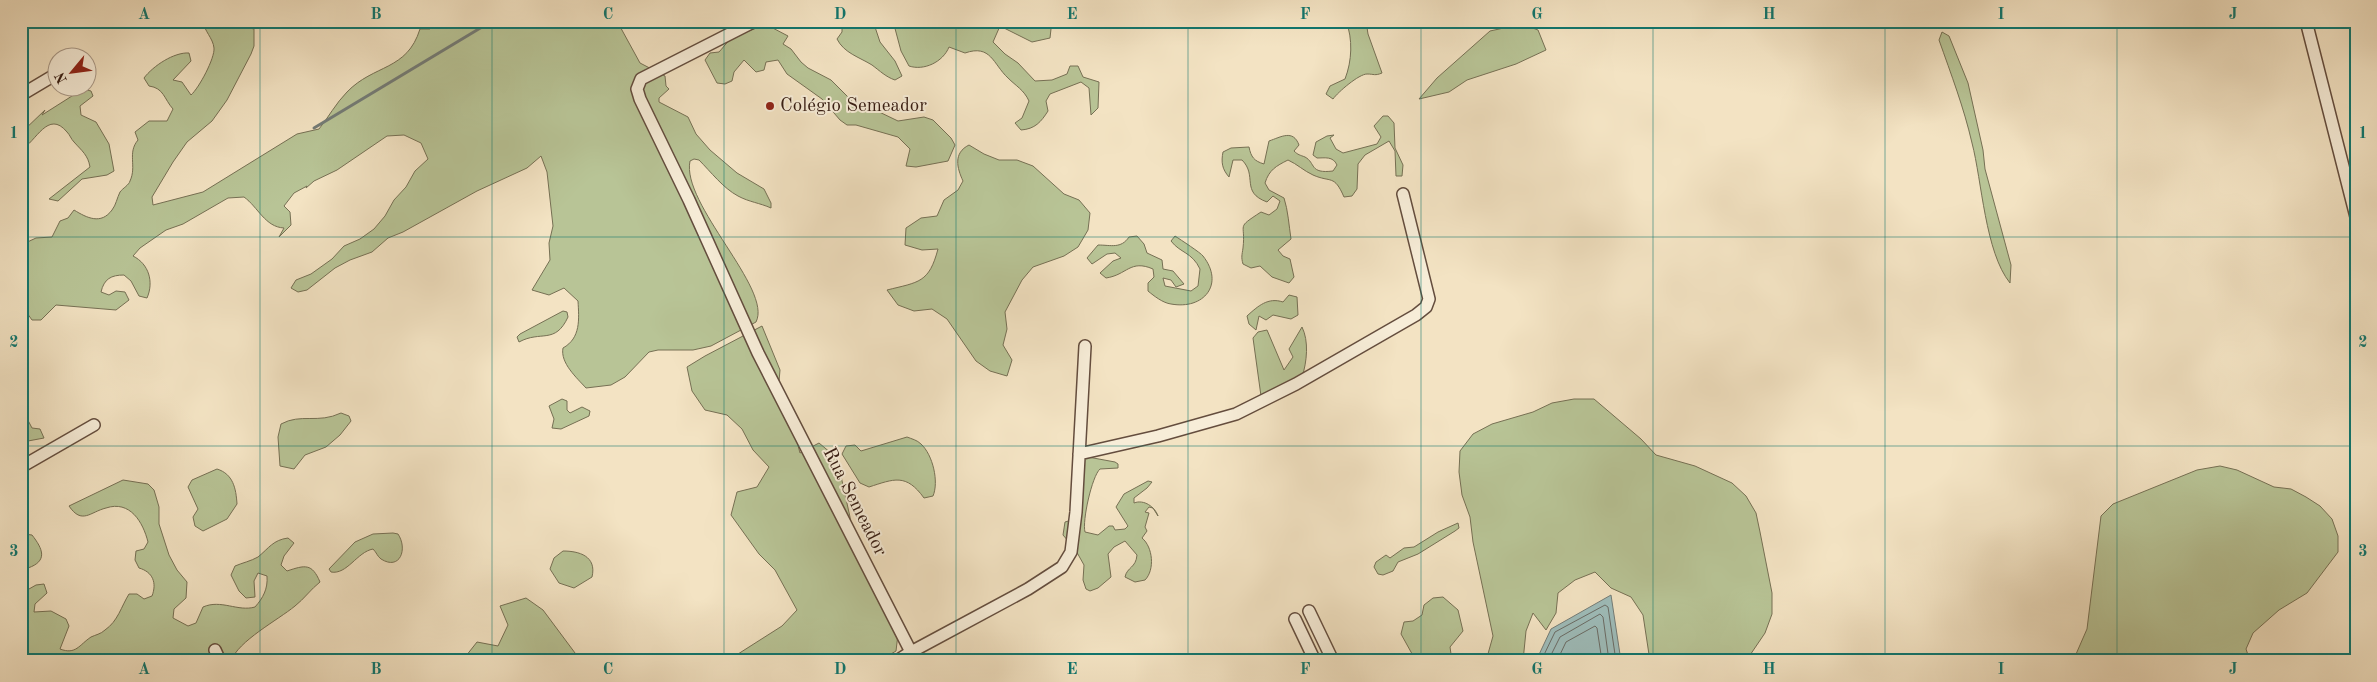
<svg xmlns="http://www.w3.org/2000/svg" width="2377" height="682" viewBox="0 0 2377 682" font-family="'Old Standard TT',serif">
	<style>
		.green { fill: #b8c496; stroke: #767054 }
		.water { fill: #9ebdbb; stroke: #747c77 }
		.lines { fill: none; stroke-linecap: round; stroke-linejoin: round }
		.shore { stroke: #6a6c66; stroke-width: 1 }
		.stream { stroke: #747c77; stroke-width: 3 }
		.minor-casing { stroke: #644d3e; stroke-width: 14 }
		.minor { stroke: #f7edd8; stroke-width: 11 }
		.grid { fill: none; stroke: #0f766e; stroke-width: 1; stroke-opacity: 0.55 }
		.poi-dot { fill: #8f2418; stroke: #f7edd8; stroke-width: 2 }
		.labels { text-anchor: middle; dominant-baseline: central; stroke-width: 4; stroke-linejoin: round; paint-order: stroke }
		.poi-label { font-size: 19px; fill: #351b11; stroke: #f7edd8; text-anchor: start }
		.street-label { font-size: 19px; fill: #351b11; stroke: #f7edd8 }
		.neatline { fill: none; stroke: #0f766e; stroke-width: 2 }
		.grid-label { font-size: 16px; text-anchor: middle; font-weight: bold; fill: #0f766e }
	</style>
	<rect width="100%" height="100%" fill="#f3e3c3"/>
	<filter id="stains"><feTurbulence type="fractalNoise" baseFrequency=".004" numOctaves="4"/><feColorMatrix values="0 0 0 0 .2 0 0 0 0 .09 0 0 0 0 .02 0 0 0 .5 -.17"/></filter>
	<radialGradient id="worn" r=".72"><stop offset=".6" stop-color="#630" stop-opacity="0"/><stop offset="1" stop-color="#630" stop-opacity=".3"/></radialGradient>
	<!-- green -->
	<path class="green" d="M203 21H233L237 25 254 29V46L251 54 227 100 212 121 187 142 173 162 152 197 153 205 203 192 297 134 319 129C328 118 336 103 347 92 374 64 407 71 420 29H430L436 21H617L640 63 665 76 666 86 669 89 659 98V102L688 117 696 134 710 150 737 173 764 189 771 203V208C760 203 749 202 738 196 723 188 711 172 699 160L694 159 690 161C681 204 773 289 756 322L711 346 693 350H658L649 352 625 377 611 385 586 388C577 378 560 363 563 348 581 338 579 319 578 301L564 288 549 295 532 290 550 260 549 243 553 226 547 172 541 156 527 168 477 191 403 232 388 238 372 252 350 260 335 268 307 290 298 292 291 288 296 280 311 274 332 259 344 246 360 239 374 229 385 216 394 200 406 187 415 171 428 159 421 143 404 135 387 136 337 170 314 181 306 188 307 186 294 193 284 206 290 212 291 225 279 237 284 228C265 227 258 207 244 197L228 198 183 224 166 230 140 248 133 256C149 264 154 282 147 298L139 296 131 281 124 275C111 275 104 279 101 292L109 295 116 291 125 292 129 300 116 310 56 305 41 320H32L27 313 21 315V245L36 238 52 237 60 221 68 218 74 210C87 218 101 225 112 210 116 205 117 198 120 192 123 188 129 185 130 181 137 166 127 153 138 140L135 132 149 121H167L173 109C164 99 164 88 149 86L144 78C153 66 174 52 189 53L191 61 173 80 182 82 191 95C199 88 215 58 214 48 213 38 204 31 203 21Z
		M839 21H873L880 42 895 61 902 76 895 80C886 77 880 71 872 65 859 57 844 53 837 39L842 32V23Z
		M893 21H1049L1051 29 1050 38 1032 42 1000 26 993 42 1005 54 1018 63 1035 81 1052 80 1067 74 1070 66H1078L1083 77 1099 82 1098 108 1091 115 1089 88 1081 82 1050 94 1046 101 1048 111C1041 122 1035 129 1021 130L1015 123 1022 118 1029 101C1024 90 1016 86 1008 78 993 64 991 44 965 53L949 47C943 62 924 71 909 66L901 51Z
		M1346 21H1366L1368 34 1382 73C1375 76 1374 74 1367 74 1359 74 1338 92 1333 99L1326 94 1330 86 1345 79C1352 61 1353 39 1346 21Z
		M1522 24 1538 30 1546 50 1516 64 1467 80 1449 92 1419 99 1437 78 1490 31Z
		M767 25 788 36 783 44 791 49 801 62 808 68 831 80 857 106 873 109 898 121 924 117 933 120 951 138 955 145 948 161 916 167 906 166 910 149 898 137 856 125H847L840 120 822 99 787 74 778 60 766 62 764 70 756 72 744 60 734 72 732 81 725 84 717 83 705 60 710 53 719 52C722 49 726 43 730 40 733 37 762 25 767 25Z
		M1942 32 1949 36 1968 83 1983 150 1985 169 2011 265 2010 283C1985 252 1982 181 1972 143 1964 108 1951 74 1939 40Z
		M83 89 91 91 93 96 80 106 81 115 96 122 109 144 114 171 107 175 82 179 58 201 49 199 90 167C88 155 82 151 74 142 71 139 70 135 67 132 48 109 36 142 21 150V133L45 110 42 115Z
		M1383 116H1388L1394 123 1395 148 1403 165 1402 176H1396L1395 151 1389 141 1365 155 1358 164 1357 189 1352 196 1344 197C1334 174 1331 183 1313 175 1304 171 1297 164 1288 160 1276 166 1269 170 1265 183L1269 190 1284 198C1288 210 1289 226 1291 239L1278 250 1283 256 1290 259 1294 277 1289 283 1272 277 1260 266 1251 268 1243 264C1241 257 1242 255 1243 248 1246 222 1235 229 1261 212L1269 215 1277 209 1280 201 1273 196 1267 202C1240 192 1258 176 1242 160H1233L1229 177C1222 169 1221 162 1223 152L1231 148 1249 147C1251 157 1254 161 1264 164L1269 141C1281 137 1293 129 1299 145L1294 151C1298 155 1300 155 1305 157 1316 163 1309 174 1333 171L1337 165C1333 156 1325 158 1317 158L1313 155 1316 142 1327 136 1334 135 1330 138 1336 149 1343 153 1377 144 1381 137 1374 126Z
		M969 145 984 154 999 160H1017L1033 166 1064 194 1079 200 1090 213 1088 230 1078 247 1064 256 1033 267 1022 280 1005 312 1007 329 1003 345 1012 360 1007 376 990 371 976 361 947 319 932 309 914 311 898 305 887 290C919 282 929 283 938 249L922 250 905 245 906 228 921 218 937 216 944 200 958 190 963 181C957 168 953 153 969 145Z
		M1137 236 1144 244 1147 253 1162 260 1163 269 1173 271 1184 284 1176 287 1171 280 1163 278 1165 286 1191 291 1198 286 1200 269C1192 252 1180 253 1171 241L1175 236C1181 240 1201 253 1203 256 1225 284 1204 310 1171 304 1163 303 1154 296 1148 291V283L1154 277 1153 269C1130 259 1127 275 1106 278L1100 273 1113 261 1121 258 1115 253 1107 254 1092 264 1087 258 1098 245C1111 245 1121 249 1129 237Z
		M1289 295 1297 297 1298 315 1291 319 1273 315 1266 320 1259 316 1256 330 1249 324 1247 316C1258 306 1268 297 1283 302Z
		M563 311 567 312 568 317C555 345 541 330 519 342L517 337 520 334Z
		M762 326 780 370 778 393 795 434 800 453 819 443 837 458 850 517 851 537 898 634 896 651 879 661H727L782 626 797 610 775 570 759 554 731 515 737 492 757 487 769 467 753 450 742 429 727 415 705 410 692 391 687 367 705 356Z
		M1302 327C1309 341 1307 362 1302 377L1261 396 1253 338 1258 332 1267 330 1284 370 1293 357 1289 349Z
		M562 399 567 401V410L570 413 582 407 590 411 589 416 561 429 552 428 554 419 549 406Z
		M1574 399H1594L1641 439 1656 455 1695 466 1732 483 1746 496 1756 513 1760 532 1772 593V614L1765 633 1746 661H1650L1643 615 1631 597 1611 588 1595 572 1575 580 1558 593 1556 613 1546 630 1533 613 1526 631 1523 661H1486L1493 636 1473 542 1470 517 1462 495 1459 472 1460 451 1473 434 1492 424 1533 412 1552 403Z
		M21 407 32 428 40 429 44 438 28 441 21 448Z
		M341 413 349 416 351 421 340 435 326 447 305 455 294 469 280 466 278 437 281 424C301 413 318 424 341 413Z
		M907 437C912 439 917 440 921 444 933 455 939 482 933 496L924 498C906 473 894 479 869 487L860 483 842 454 846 446 855 445 861 451Z
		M1088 457 1115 462 1118 464V468L1100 469C1092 476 1082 521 1085 532L1098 535 1109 526H1113L1115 530 1125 529 1128 526 1116 507 1124 494 1148 481 1152 482 1147 488 1134 498V503C1144 499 1155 507 1158 516L1153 508 1149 507 1145 512 1149 513 1145 527 1147 531 1142 538C1153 547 1155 570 1145 580L1135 582 1125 577C1127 567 1136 568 1137 555L1125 541 1114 547 1108 554 1111 577 1098 588 1090 591 1086 589 1083 580 1084 565 1075 549 1063 535 1065 522 1072 520 1084 458Z
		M2220 466 2237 470 2274 487 2291 489 2306 497 2320 506 2332 519 2338 536V552L2307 593 2279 610 2253 633 2246 649 2250 661H2073L2087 629 2101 516 2113 504 2197 470Z
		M217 469C233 474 236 488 237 504L227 519 203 531 195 526 193 517 198 509 188 487 192 480Z
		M123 480 148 484 154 490 159 507V524L169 555 177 570 187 582 186 598 174 609 173 618 188 626 196 623 203 607C221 599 238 612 255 607 263 598 268 589 267 576L258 573 254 581 255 597 246 598 239 591 231 575 235 566C242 563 251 561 258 557 269 548 273 540 288 538L294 543 284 556 281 565 287 571C305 565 312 563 320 582 311 589 304 599 295 606 278 620 238 641 231 661H21V595L22 593 36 585 44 584 47 593 35 604 34 612 51 611 66 619 69 626 60 649C76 655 79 645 91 637 95 635 101 634 105 630 118 621 121 607 129 594H137L144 599 152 596C157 583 153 572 139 568L135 560 136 551 144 549 148 542C143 522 130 500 106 508 90 512 82 525 69 506Z
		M1458 523 1459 528 1455 531 1418 554 1398 562 1393 571 1383 575 1378 574 1374 567 1376 562 1386 555 1390 558 1404 548 1414 547 1438 532Z
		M21 530 24 534 32 535C43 549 48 561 28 568L21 563Z
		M393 533 398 534C408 549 400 571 381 559 377 556 377 553 373 549 357 552 347 575 331 572L329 569 355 542 373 534Z
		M563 551C579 551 597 556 592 577L574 588 559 583 550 569 554 558Z
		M1443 597 1458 610 1463 631 1450 647 1452 661H1416L1401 634 1404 622 1413 621 1422 615 1424 605 1433 598Z
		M526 598 543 610 581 661H462L477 642 498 646 508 625 500 606Z"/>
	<!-- water -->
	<path class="water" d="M1611 595 1621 661H1536L1551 629Z"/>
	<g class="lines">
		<!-- shore -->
		<path class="shore" d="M1541 661 1555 632 1605 605 1608 607 1616 661
			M1548 661 1560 637 1600 614 1603 617 1609 661
			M1557 661 1566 642 1595 626 1597 628 1602 661"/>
		<!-- stream -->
		<path class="stream" d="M314 128 492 21"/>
		<!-- minor casing -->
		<g class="minor-casing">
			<path id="minor" d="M755 21 641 79 637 89 640 99 689 200 758 353 911 652 897 661
				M2306 21 2356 217
				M21 95 58 73
				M1079 454 1158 436 1236 414 1296 384 1416 315 1426 307 1429 299 1403 194
				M21 467 94 425
				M1309 611 1333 661
				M1295 619 1315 661
				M215 650 220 661
				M911 652 1028 589 1062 567 1071 552 1076 512 1085 346"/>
		</g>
		<!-- minor -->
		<use href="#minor" class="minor"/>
	</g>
	<!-- grid -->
	<path class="grid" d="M260 21V661M492 21V661M724 21V661M956 21V661M1188 21V661M1421 21V661M1653 21V661M1885 21V661M2117 21V661M21 237H2356M21 446H2356"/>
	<!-- markers -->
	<circle class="poi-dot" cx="770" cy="106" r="5"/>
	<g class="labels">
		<!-- poi labels -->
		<g class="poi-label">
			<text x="780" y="106">Colégio Semeador</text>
		</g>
		<!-- street labels -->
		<g class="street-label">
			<text transform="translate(854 502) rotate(63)">Rua Semeador</text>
		</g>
	</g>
	<!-- margin -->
	<rect width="2377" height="682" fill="none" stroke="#f3e3c3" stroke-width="55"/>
	<!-- north arrow -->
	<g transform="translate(72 72) rotate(241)"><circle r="24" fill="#f7edd8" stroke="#a99988"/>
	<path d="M0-4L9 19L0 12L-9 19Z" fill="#8f2418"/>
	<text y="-8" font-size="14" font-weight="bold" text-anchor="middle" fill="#351b11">N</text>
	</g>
	<rect x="28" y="28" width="2322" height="626" class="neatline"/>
	<g class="grid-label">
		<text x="144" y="19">A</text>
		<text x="376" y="19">B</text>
		<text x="608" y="19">C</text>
		<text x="840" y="19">D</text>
		<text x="1072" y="19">E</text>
		<text x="1305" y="19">F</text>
		<text x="1537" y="19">G</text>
		<text x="1769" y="19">H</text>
		<text x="2001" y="19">I</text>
		<text x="2233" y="19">J</text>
		<text x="14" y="138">1</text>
		<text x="2363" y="138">1</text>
		<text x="14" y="347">2</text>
		<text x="2363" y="347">2</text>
		<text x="14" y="556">3</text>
		<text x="2363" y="556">3</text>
		<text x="144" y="674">A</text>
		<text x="376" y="674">B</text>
		<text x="608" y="674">C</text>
		<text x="840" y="674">D</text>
		<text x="1072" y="674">E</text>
		<text x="1305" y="674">F</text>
		<text x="1537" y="674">G</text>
		<text x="1769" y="674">H</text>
		<text x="2001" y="674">I</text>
		<text x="2233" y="674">J</text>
	</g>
	<rect width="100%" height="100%" filter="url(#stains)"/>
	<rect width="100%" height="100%" fill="url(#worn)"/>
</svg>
